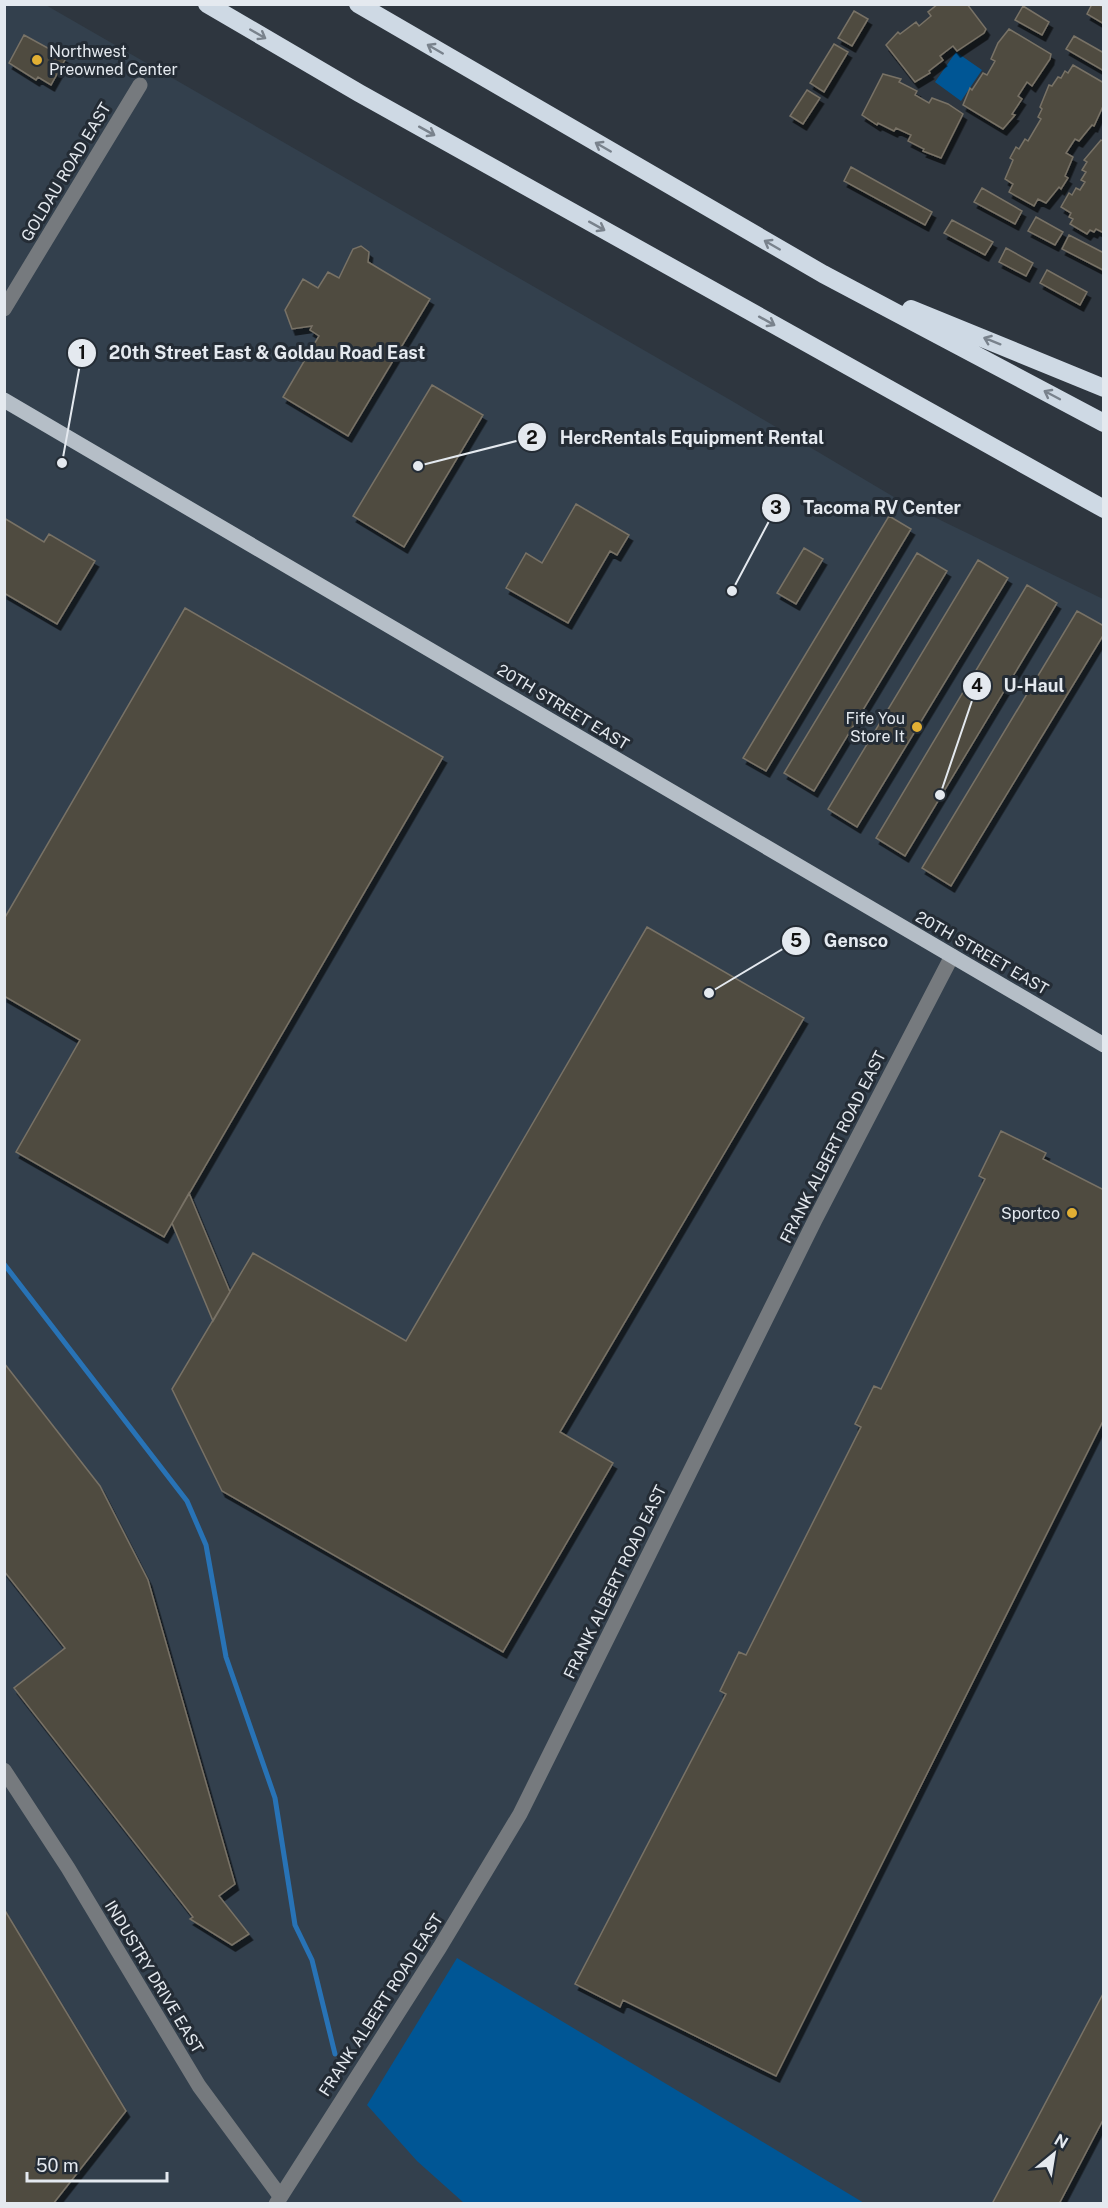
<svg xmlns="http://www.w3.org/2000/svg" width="1108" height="2208" viewBox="0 0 1108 2208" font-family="'Public Sans',sans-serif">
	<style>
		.built { fill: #33404d }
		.green { fill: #005695 }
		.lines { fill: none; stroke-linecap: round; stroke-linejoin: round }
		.stream { stroke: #2873b6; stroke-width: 5 }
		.building { fill: #504b40; stroke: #787266; stroke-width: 1.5; filter: url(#shadow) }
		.minor { stroke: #767a7e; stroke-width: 15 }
		.major { stroke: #b5bec7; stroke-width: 15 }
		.highway { stroke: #ced9e4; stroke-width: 18 }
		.oneway { stroke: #79828c }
		.poi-dot { fill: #e1af34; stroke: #242c35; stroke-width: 2 }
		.labels { text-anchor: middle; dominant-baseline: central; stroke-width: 6; stroke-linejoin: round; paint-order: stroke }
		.poi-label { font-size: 16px; fill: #e4e9ef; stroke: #242c35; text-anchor: end }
		.street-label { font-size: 16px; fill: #e4e9ef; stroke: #242c35 }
		.leader { fill: none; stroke: #e4e9ef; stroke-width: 2 }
		.callout-dot { fill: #e4e9ef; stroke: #242c35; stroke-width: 2 }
		.mark-label { font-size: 18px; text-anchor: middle; font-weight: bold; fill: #111 }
		.callout-label { font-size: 18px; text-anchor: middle; font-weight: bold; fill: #e4e9ef; stroke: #242c35; stroke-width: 6; stroke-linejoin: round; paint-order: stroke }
	</style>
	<defs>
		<filter id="shadow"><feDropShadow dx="3.5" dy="6" stdDeviation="0" flood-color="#0009"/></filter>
	</defs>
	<rect width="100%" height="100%" fill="#2e363f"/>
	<!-- built -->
	<path class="built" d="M44 4 732 401 899 500 1103 599 1104 2203 5 2204 4 5Z"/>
	<!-- green -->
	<path class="green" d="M956 52 982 70 961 101 935 82Z
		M457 1958 864 2203H464L417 2161 367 2105Z"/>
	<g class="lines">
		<!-- stream -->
		<path class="stream" d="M4 1264 187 1501 206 1545 226 1657 275 1798 295 1925 312 1960 335 2054"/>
	</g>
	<!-- building -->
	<path class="building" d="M938 4H967L986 29 984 33 957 51 953 46 940 56 943 60 929 71 930 73 915 82 886 45 898 32 900 34 916 22 919 26 931 16 928 12Z
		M1092 4 1104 6V24L1087 14Z
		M1023 6 1049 22 1042 35 1015 20Z
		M854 11 868 19 852 46 838 38Z
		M1009 29 1051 54 1050 59 1032 86 1027 82 1018 96 1022 99 1012 114 1015 115 1003 129 963 105 970 88 972 90 983 73 987 75 995 61 991 59 998 43Z
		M24 35 66 58 51 85 38 77 36 80 9 63Z
		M1074 36 1104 53V71L1066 49Z
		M834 44 848 52 824 92 810 83Z
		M1073 65 1104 83V104L1094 126 1092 125 1079 141 1075 139 1066 153 1073 157 1065 176 1068 178 1061 189 1059 187 1046 203 1038 199 1034 206 1009 192 1013 184 1005 179 1013 160 1010 158 1016 147 1019 149 1025 139 1028 141 1041 119 1038 117 1042 109 1040 107 1049 85 1052 86 1058 77 1061 78 1065 71 1068 73Z
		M883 74 901 79 899 82 917 91 915 95 929 103 932 98 948 104 963 114 941 158 923 151 924 149 908 141 911 135 896 128 894 131 878 123 877 125 862 115Z
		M807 90 820 98 803 124 790 116Z
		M1101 140 1104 142V233L1096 229 1094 232 1090 230 1087 234 1070 224 1073 219 1069 217 1071 213 1061 207 1069 193 1072 195 1076 188 1080 190 1085 182 1081 180 1086 172 1082 170 1087 162 1084 160Z
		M851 167 932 212 925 225 844 181Z
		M982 188 1022 211 1015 224 974 202Z
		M1036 217 1063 232 1055 245 1028 231Z
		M952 220 993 242 985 255 944 233Z
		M1069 235 1104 253 1103 270 1062 249Z
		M361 246 369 252 368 262 430 299 348 436 283 397 319 336 310 330 312 326 292 329 285 310 303 279 318 288 328 272 339 278 353 249Z
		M1006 248 1033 263 1026 276 999 262Z
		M1047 270 1087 292 1080 305 1040 283Z
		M432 385 483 415 404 547 353 516Z
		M576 504 629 535 617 555 610 551 568 623 506 588 526 553 542 563Z
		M889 516 911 529 766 771 743 758Z
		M4 518 44 542 49 534 95 561 57 624 4 593Z
		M804 548 823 559 796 604 777 593Z
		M917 553 947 571 814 791 784 773Z
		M978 560 1008 578 857 827 828 809Z
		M1027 585 1057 603 905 856 876 838Z
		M185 608 443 757 164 1237 16 1152 80 1040 4 996V919Z
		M1077 611 1104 626V634L951 886 922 868Z
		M647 927 804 1018 560 1432 613 1463 503 1652 222 1491 172 1389 253 1253 406 1341Z
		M1001 1131 1046 1153 1043 1159 1104 1190V1419L776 2076 623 2000 620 2007 575 1984 726 1694 720 1691 739 1652 746 1655 861 1427 855 1424 874 1386 881 1389 985 1179 979 1176Z
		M189 1193 230 1292 213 1321 172 1223Z
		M4 1363 100 1486 148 1580 235 1884 219 1896 249 1934 232 1945 190 1919 193 1917 14 1688 65 1648 4 1571Z
		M4 1909 126 2111 53 2204H4Z
		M1104 1992V2118L1059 2204H992Z"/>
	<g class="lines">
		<!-- minor -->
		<path class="minor" d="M4 309 140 85
			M4 1770 68 1868 199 2086 280 2196
			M276 2204 440 1947 520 1814 815 1220 952 956"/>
		<!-- major -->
		<path class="major" d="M4 400 1104 1045"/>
		<!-- highway -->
		<path class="highway" d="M207 4 359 93 1104 509
			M358 4 823 274 1104 423
			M911 309 1104 388"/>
	</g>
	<!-- one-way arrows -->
	<defs><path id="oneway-shaft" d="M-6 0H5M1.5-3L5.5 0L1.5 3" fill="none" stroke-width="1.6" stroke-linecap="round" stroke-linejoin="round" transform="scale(1.5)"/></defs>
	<g class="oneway">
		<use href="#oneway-shaft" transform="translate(258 34) rotate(30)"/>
		<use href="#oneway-shaft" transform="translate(435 49) rotate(-150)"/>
		<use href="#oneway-shaft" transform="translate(427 131) rotate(29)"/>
		<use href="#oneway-shaft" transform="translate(603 147) rotate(-150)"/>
		<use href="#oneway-shaft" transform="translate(597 226) rotate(29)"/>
		<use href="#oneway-shaft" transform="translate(772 245) rotate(-150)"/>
		<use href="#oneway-shaft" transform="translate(767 321) rotate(29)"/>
		<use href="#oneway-shaft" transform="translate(992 341) rotate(-158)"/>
		<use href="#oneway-shaft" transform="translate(1052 395) rotate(-152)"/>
	</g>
	<!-- markers -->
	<g class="poi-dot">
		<circle cx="37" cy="60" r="6"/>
		<circle cx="917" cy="727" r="6"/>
		<circle cx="1072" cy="1213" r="6"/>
	</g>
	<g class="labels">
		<!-- poi labels -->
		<g class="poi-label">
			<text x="49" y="51" text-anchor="start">Northwest<tspan x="49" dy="18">Preowned Center</tspan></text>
			<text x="905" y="718">Fife You<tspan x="905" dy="18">Store It</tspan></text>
			<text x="1060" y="1213">Sportco</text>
		</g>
		<!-- street labels -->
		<g class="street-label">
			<text transform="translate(66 172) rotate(-59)">GOLDAU ROAD EAST</text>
			<text transform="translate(563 707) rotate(31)">20TH STREET EAST</text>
			<text transform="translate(982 953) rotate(30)">20TH STREET EAST</text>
			<text transform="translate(833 1147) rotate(-63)">FRANK ALBERT ROAD EAST</text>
			<text transform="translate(615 1582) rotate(-64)">FRANK ALBERT ROAD EAST</text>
			<text transform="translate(154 1977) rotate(59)">INDUSTRY DRIVE EAST</text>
			<text transform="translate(381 2005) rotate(-57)">FRANK ALBERT ROAD EAST</text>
		</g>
	</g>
	<!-- callouts -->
	<path class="leader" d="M62 463L82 353M418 466L532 437M732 591L776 508M940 795L977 686M709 993L796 941"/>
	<g class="callout-dot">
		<circle cx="62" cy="463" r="6"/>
		<circle cx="418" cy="466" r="6"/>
		<circle cx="732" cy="591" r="6"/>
		<circle cx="940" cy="795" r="6"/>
		<circle cx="709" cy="993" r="6"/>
		<circle cx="82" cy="353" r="15"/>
		<circle cx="532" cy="437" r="15"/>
		<circle cx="776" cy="508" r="15"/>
		<circle cx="977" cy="686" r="15"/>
		<circle cx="796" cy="941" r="15"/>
	</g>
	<g class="mark-label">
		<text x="82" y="359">1</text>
		<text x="532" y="444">2</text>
		<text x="776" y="514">3</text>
		<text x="977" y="692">4</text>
		<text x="796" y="947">5</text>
	</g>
	<g class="callout-label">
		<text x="267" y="359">20th Street East &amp; Goldau Road East</text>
		<text x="692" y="444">HercRentals Equipment Rental</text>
		<text x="882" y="514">Tacoma RV Center</text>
		<text x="1034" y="692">U-Haul</text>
		<text x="856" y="947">Gensco</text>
	</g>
	<!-- border -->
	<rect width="1108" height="2208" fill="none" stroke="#e4e9ef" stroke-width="12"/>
	<!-- north arrow -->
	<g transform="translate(1054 2154) rotate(30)" stroke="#242c35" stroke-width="4.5" paint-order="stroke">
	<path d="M0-4.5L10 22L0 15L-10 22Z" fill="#e4e9ef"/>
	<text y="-9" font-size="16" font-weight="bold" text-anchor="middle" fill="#e4e9ef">N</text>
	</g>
	<!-- scale -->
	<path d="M27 2172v9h140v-9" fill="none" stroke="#e4e9ef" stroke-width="3"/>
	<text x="36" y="2172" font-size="18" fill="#e4e9ef" stroke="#242c35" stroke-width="4.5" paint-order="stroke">50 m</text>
</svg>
